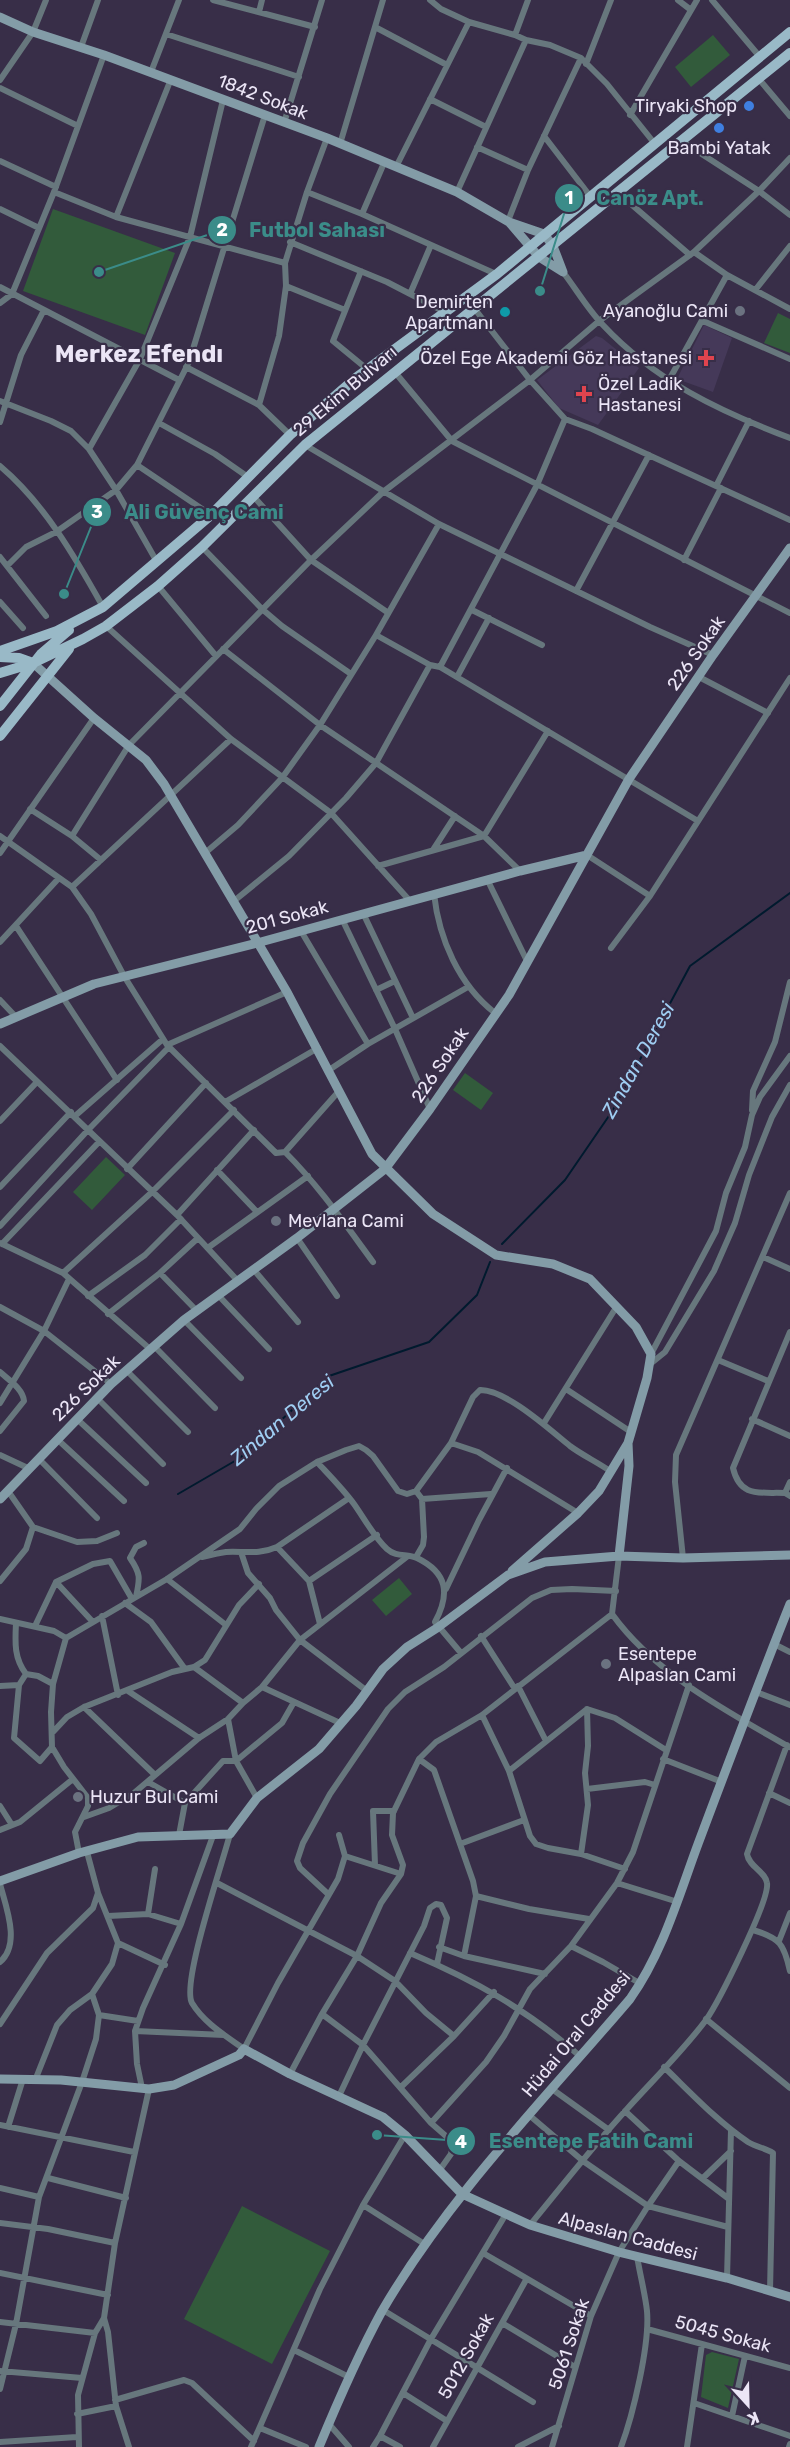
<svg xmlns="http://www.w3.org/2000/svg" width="790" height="2447" viewBox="0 0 790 2447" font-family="Rubik,sans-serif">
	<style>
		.built { fill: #453959 }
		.green { fill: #325b3b }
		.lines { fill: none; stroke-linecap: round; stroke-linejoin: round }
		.stream { stroke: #001a2e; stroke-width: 2 }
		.street { stroke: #67777d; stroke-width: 6 }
		.secondary { stroke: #839ca7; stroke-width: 9 }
		.primary { stroke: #99b9c7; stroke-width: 10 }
		.shop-dot { fill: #3f7fe0; stroke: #382e48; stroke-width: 2 }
		.worship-dot { fill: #6b7280; stroke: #382e48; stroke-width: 2 }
		.culture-dot { fill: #0f9aa8; stroke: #382e48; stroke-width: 2 }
		.health-dot { fill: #e0444e; stroke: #382e48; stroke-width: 2 }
		.labels { text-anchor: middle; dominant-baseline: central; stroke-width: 4.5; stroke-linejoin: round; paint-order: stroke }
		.street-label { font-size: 18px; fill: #ebe5f6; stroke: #382e48 }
		.poi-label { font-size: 18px; fill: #ebe5f6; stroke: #382e48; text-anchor: end }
		.water-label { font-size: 20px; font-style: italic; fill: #9fcdf2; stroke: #382e48 }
		.district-label { font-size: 24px; font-weight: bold; fill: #ebe5f6; stroke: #382e48 }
		.leader { fill: none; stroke: #3b8c89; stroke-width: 2 }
		.callout-dot { fill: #3b8c89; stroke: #382e48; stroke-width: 2 }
		.mark-label { font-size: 18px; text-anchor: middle; font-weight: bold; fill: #fff }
		.callout-label { font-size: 20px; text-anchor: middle; font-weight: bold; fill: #3b8c89; stroke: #382e48; stroke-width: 4.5; stroke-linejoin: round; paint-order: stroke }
	</style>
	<rect width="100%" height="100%" fill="#382e48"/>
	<!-- built -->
	<path class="built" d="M704 325 732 338 713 392 677 379Z
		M596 336 602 338 639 368 598 425 559 408 537 380Z"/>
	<!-- green -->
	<path class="green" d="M713 35 730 55 691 87 675 67Z
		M53 209 175 253 145 335 23 291Z
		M778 313 790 319V353L764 343Z
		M465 1073 493 1093 481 1110 453 1090Z
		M106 1157 125 1175 92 1210 73 1192Z
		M399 1578 412 1594 386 1616 372 1600Z
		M242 2206 330 2251 272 2364 184 2319Z
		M712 2352 739 2359 728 2408 701 2397 706 2355Z"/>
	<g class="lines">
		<!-- stream -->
		<path class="stream" d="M502 1244 565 1180 613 1110 690 966 790 893
			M178 1494 240 1458 329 1376 429 1342 477 1295 490 1262"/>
		<!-- street -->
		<path class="street" d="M213 0 315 27
			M430 0 441 9 469 22 515 35 526 40 550 45 581 58 607 84 655 144
			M678 0 691 10
			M712 0 760 57
			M259 12 262 0
			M375 27 447 65
			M166 34 299 77
			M515 35 528 0
			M81 47 98 0
			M586 64 611 0
			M151 72 179 0
			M758 78 790 116
			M0 80 33 32 46 0
			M0 88 78 126
			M430 99 486 127
			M630 115 697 0
			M284 123 322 0
			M544 136 590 196
			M680 140 759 191 790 215
			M340 144 383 0
			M477 147 528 170
			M0 161 56 187
			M396 167 469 22
			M54 192 116 217 285 263
			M307 192 362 214 496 274
			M457 192 526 40
			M617 192 690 255
			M0 209 39 228
			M362 214 384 163
			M116 217 171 79
			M508 221 528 170 581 58
			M290 242 387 282 445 312
			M694 252 727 275 790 309
			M361 271 333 341 367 369
			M563 272C576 289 587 308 602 324 655 381 719 411 790 438
			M286 286 345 310
			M0 287 179 380
			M756 289 790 246
			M410 294 431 245
			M0 303 12 294 54 192 104 55
			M474 308 530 380 565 419 592 429 790 520
			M703 321 790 359
			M186 367 259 405
			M394 371 452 441 790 613
			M669 380 727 275
			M0 401 51 421 71 431 89 449 116 490 157 562
			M0 422 21 355 44 310
			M159 423 215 454 248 477
			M290 435 259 405 279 336 286 286 285 263 307 192 327 138
			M305 445 439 524 650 627 713 655
			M89 449 140 359 190 237 223 100
			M137 465 211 515
			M0 466C44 503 75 557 103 607
			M716 486 749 421
			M253 496 311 560 387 612
			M202 547 262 609 282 626 351 674
			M0 557 46 616
			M684 560 721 488
			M7 566 26 547 56 532 116 490 137 465 189 362 265 115
			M158 586 216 656
			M576 591 649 455
			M0 602 23 628
			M472 610 542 645
			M106 626 231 739 331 813 410 901
			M376 635 430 665 440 667 698 821
			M223 649 320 725 484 836 520 871
			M440 667 537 485 565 419
			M457 677 489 618
			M699 677 768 713
			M30 809 72 836 101 860
			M0 836 72 887 91 914 124 976 167 1045 276 1153 285 1152 339 1091
			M72 836 129 745 311 560 383 492 530 380 599 321 694 252 759 191 790 158
			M433 850 455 816
			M0 853 94 718
			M205 853 238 825 282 778 320 725 376 635 439 524
			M587 855 650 896 790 678
			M378 866 484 836 548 731
			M487 879 527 961
			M72 887 231 739
			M434 894C439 939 459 985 495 1013
			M234 901 289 856 346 798 376 763 430 665
			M363 913 413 1018
			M342 919 395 1029 430 1109
			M16 926 117 1080
			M301 931 368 1044
			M0 942 59 878
			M611 948 650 896
			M376 990 395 981
			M0 1000 16 1017
			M167 1045 287 992
			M0 1046 177 1215 237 1280
			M329 1070 368 1044 468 987
			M225 1102 318 1048
			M752 1110 753 1091 775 1042 790 982
			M75 1116 163 1039
			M0 1121 36 1083
			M285 1152C319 1186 345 1224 373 1262
			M127 1169 206 1083
			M217 1170 257 1212
			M0 1187 71 1112
			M177 1215 254 1130
			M0 1226 88 1130 169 1047
			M297 1238 337 1296
			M0 1243 63 1273 150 1349
			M2 1244 99 1142
			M209 1247 308 1176
			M763 1257 790 1269
			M254 1270 298 1322
			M63 1273 152 1192 234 1110
			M160 1273 197 1311
			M218 1295 269 1349
			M88 1296 145 1255 181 1219
			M0 1307 44 1331 111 1384
			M108 1314 160 1273 198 1238
			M184 1320 241 1378
			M790 1332 733 1468C740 1498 760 1492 785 1493L790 1496
			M154 1346 215 1408
			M651 1354 716 1231 726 1193 745 1147 752 1115 760 1097 790 1056
			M718 1360 768 1381
			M649 1365 665 1352 714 1271 735 1223 749 1175 772 1117 790 1085
			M127 1371 188 1432
			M0 1372C9 1380 23 1389 24 1401L0 1431
			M566 1389 631 1432
			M98 1399 163 1464
			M0 1403 44 1331 69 1279
			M77 1419 146 1483
			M752 1419 790 1436
			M544 1423 617 1306
			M57 1439 124 1501
			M451 1443 478 1452 578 1513
			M0 1455 30 1469
			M39 1459 97 1518
			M317 1462C330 1476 343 1489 354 1504 364 1518 374 1537 387 1549 397 1558 407 1553 417 1558 448 1573 450 1594 435 1622L461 1653
			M8 1491 33 1527 77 1542 97 1541 117 1533
			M785 1493 790 1482
			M422 1499 491 1494
			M277 1547 309 1581 320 1624
			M241 1552 248 1573 270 1598 276 1610 300 1640 367 1691
			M619 1556 612 1614C655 1674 727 1711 789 1747
			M202 1557C210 1555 218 1553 226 1552 244 1551 259 1555 277 1547L349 1498
			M416 1557 423 1545 424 1537 422 1499 416 1491 451 1443 473 1397 480 1390C505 1389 550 1430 570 1446 582 1455 597 1462 610 1471
			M683 1558 675 1482 676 1455 790 1193
			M167 1579 226 1625
			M0 1581 26 1549 33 1527
			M309 1581 377 1535
			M56 1582 92 1621
			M446 1589 479 1520 507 1468
			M136 1597C140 1578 141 1574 130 1558L136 1547 144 1543
			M125 1603 151 1622 185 1669
			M102 1616 118 1695
			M0 1619 54 1631 66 1638
			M16 1623C15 1643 14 1658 26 1674
			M35 1626 56 1582 93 1564 110 1561 132 1599
			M481 1636 515 1689
			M774 1644 790 1652
			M194 1667 243 1703
			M19 1685 14 1738 40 1761 52 1747
			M0 1686 19 1685 26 1674 38 1676 53 1684
			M518 1686 546 1741
			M262 1687 340 1723
			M128 1691 199 1738
			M756 1692 790 1705
			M84 1707 155 1775
			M482 1715 509 1771 530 1836 536 1844 548 1848 581 1854 625 1869
			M228 1719 236 1761 257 1798
			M52 1733 67 1717 84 1707 172 1672 194 1667 205 1660 239 1605 259 1584
			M419 1759 434 1770 473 1881 476 1896 464 1956
			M663 1759 722 1782
			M509 1771 587 1709 615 1718 666 1750
			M148 1782 185 1803
			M587 1789 645 1782 655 1785
			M769 1793 790 1803
			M0 1806 12 1825
			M84 1817 109 1808 134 1793 199 1738 228 1719 243 1703 262 1687 300 1640 408 1556
			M0 1830 20 1822 73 1779
			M230 1834C223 1862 181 1983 192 2003 204 2023 226 2036 244 2049L278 1983 338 1879 345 1856 339 1835
			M179 1835 185 1803 223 1761H236L282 1723 294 1702
			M460 1844 524 1820
			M79 1853 75 1832 88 1806V1798L64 1767 52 1747 51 1712 53 1684 66 1638 167 1579 240 1529 256 1509 279 1486 317 1462 346 1450 359 1446 366 1450 373 1456 398 1491 407 1494 416 1491
			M581 1854 588 1805 585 1773 588 1746 587 1709
			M345 1856 401 1874
			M375 1865 373 1811H394
			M217 1883 357 1956 395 1981 426 2013 454 2036
			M617 1883 678 1902
			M0 1884C6 1907 21 1944 0 1962
			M328 1894 300 1868 297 1861 303 1843 330 1794 388 1709 405 1692 444 1667 532 1598 551 1590 572 1589 616 1591
			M476 1896 529 1909 589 1919
			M148 1914 155 1869
			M108 1916 148 1914 181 1924
			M753 1930C780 1938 784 1944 790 1971
			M779 1941 790 1913
			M118 1943 165 1965
			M571 1946 603 1962 641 1984
			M439 1947 464 1956 545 1974
			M410 1953C476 1981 526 2009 581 2057
			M322 2014 363 2045 431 2123 447 2137 452 2148 451 2154 439 2171
			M99 2015 138 2021
			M706 2019 790 2088
			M0 2024 47 1953 93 1908 98 1893 87 1852
			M135 2031 224 2035
			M664 2067C691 2093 717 2121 748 2142 756 2147 765 2148 773 2153L770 2291
			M290 2074 322 2014 357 1956 381 1903 401 1874 403 1865 392 1835 393 1813 419 1759 436 1742 482 1715 612 1614
			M36 2078 57 2025 70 2010 92 1994 112 1964 118 1943 98 1893
			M401 2087 454 2036 494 1992
			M142 2088 137 2064 135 2031 143 2008 181 1924 214 1833
			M552 2089 609 2130
			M339 2096 363 2045 424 1926 430 1908 436 1904 441 1905 447 1918 437 1964
			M625 2111 679 2161 729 2199
			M529 2115 583 2161 648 2206 619 2252 591 2316 552 2447
			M431 2123 486 2062 504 2036 530 1989 571 1946 617 1883 633 1852 689 1685
			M0 2125 134 2152
			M8 2127 23 2079
			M679 2161 648 2206 728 2227
			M48 2178 126 2198
			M703 2178 731 2151
			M0 2188 39 2197
			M363 2205 426 2245
			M0 2223 48 2229 115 2243
			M530 2225C562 2186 593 2146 627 2109 653 2080 682 2052 706 2020 718 2003 770 1900 767 1883 766 1872 749 1867 747 1854L787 1745
			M483 2253 591 2316
			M0 2273 108 2295
			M727 2278 731 2130
			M383 2310 533 2402
			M0 2322 95 2333
			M502 2323 575 2367
			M647 2329 790 2368
			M294 2350 349 2377
			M0 2371 82 2378
			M0 2389 16 2324 39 2197 82 2082 96 2039 99 2015 92 1994
			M403 2393 447 2421
			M115 2400 184 2380 192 2383 254 2441
			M694 2403 790 2436
			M77 2414 116 2406
			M732 2416 745 2356
			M329 2424 349 2447
			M260 2428 306 2447
			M380 2436 400 2447
			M0 2442 77 2437
			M79 2447 78 2395 95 2333 104 2318
			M129 2447 116 2406 108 2332 104 2318 115 2243 149 2089
			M251 2447 320 2289 363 2205 405 2135
			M373 2447 380 2436 431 2339 506 2214
			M433 2447 526 2280
			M518 2447 559 2426
			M621 2447C633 2415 650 2344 647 2311 645 2293 640 2275 637 2256
			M687 2447 702 2344
			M789 2447 790 2444"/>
		<!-- secondary -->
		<path class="secondary" d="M0 17 33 32 104 55 327 138 457 192 509 222 544 234 553 246 563 272
			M509 222 539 257 563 272
			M33 663 94 718 146 760 164 784 287 992 372 1154 433 1214 496 1255 553 1264 590 1279 636 1327 651 1354 647 1378 628 1443 629 1466 619 1556
			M0 1024 94 984 257 943 520 871 587 855
			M0 1499 111 1384 184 1320 297 1238 385 1169 430 1109 509 995 629 779 713 655 790 548
			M512 1571 578 1513 599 1491 628 1443
			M0 1881 79 1853 138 1837 230 1834 257 1798 319 1749 356 1706 383 1669 407 1647 437 1628 508 1575 545 1562 619 1556 683 1558 790 1555
			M0 2079 61 2080 149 2089 174 2085 239 2055 244 2049 290 2074 383 2117 405 2135 462 2194 530 2225 619 2252 727 2278 790 2297
			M319 2447C338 2401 358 2355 382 2311 449 2196 544 2100 630 1999 663 1952 678 1898 698 1844 728 1764 758 1684 790 1604"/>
		<!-- primary -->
		<path class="primary" d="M0 651 57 631 103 607 211 515 290 435 357 377 497 274 790 32
			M0 657 19 658 33 663
			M0 673 33 663 83 639 106 626 158 586 202 547 305 445 790 53
			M0 706 41 654 69 630
			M0 736 69 649"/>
	</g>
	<!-- markers -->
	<g class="shop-dot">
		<circle cx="749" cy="106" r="6"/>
		<circle cx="719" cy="128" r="6"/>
	</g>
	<g class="worship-dot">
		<circle cx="740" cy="311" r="6"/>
		<circle cx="276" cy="1221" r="6"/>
		<circle cx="606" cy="1664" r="6"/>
		<circle cx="78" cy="1797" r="6"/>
	</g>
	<circle class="culture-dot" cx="505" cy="312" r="6"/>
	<g class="health-dot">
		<path d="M703 349h6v6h6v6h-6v6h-6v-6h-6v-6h6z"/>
		<path d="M581 385h6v6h6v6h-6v6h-6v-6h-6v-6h6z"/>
	</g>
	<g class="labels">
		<!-- street labels -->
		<g class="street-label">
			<text transform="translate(263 97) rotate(21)">1842 Sokak</text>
			<text transform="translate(345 391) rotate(-40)">29 Ekim Bulvarı</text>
			<text transform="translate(696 653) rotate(-55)">226 Sokak</text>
			<text transform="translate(287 917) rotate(-15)">201 Sokak</text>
			<text transform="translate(440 1065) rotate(-56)">226 Sokak</text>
			<text transform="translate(86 1388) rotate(-44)">226 Sokak</text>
			<text transform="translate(576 2034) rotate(-50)">Hüdai Oral Caddesi</text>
			<text transform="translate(628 2236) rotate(15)">Alpaslan Caddesi</text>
			<text transform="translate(723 2334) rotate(15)">5045 Sokak</text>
			<text transform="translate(569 2344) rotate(-72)">5061 Sokak</text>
			<text transform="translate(466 2356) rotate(-61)">5012 Sokak</text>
		</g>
		<!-- poi labels -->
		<g class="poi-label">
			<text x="737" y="106">Tiryaki Shop</text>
			<text x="719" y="148" text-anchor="middle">Bambi Yatak</text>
			<text x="493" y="302">Demirten<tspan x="493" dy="21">Apartmanı</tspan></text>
			<text x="728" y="311">Ayanoğlu Cami</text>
			<text x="692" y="358">Özel Ege Akademi Göz Hastanesi</text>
			<text x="598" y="384" text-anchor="start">Özel Ladik<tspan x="598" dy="21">Hastanesi</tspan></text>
			<text x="288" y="1221" text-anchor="start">Mevlana Cami</text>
			<text x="618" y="1654" text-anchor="start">Esentepe<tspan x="618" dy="21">Alpaslan Cami</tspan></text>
			<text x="90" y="1797" text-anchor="start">Huzur Bul Cami</text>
		</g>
		<!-- water labels -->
		<g class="water-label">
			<text transform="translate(638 1060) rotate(-61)">Zindan Deresi</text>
			<text transform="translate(282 1420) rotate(-40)">Zindan Deresi</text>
		</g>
		<!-- district labels -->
		<g class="district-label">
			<text x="139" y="354">Merkez Efendı</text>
		</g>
	</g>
	<!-- callouts -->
	<path class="leader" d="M540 291L569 198M99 272L222 230M64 594L97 512M377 2135L461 2141"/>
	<g class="callout-dot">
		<circle cx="540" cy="291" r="6"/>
		<circle cx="99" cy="272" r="6"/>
		<circle cx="64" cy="594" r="6"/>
		<circle cx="377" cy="2135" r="6"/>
		<circle cx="569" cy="198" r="15"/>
		<circle cx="222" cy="230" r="15"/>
		<circle cx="97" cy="512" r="15"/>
		<circle cx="461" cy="2141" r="15"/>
	</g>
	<g class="mark-label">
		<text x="569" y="204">1</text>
		<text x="222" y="236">2</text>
		<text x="97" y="518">3</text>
		<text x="461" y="2148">4</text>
	</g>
	<g class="callout-label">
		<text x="650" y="205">Canöz Apt.</text>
		<text x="317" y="237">Futbol Sahası</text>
		<text x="204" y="519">Ali Güvenç Cami</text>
		<text x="591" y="2148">Esentepe Fatih Cami</text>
	</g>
	<!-- north arrow -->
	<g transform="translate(748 2405) rotate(158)" stroke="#382e48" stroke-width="4.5" paint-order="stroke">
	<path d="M0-4.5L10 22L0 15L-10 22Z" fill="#ebe5f6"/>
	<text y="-9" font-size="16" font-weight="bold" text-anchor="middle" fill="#ebe5f6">K</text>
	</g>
</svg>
